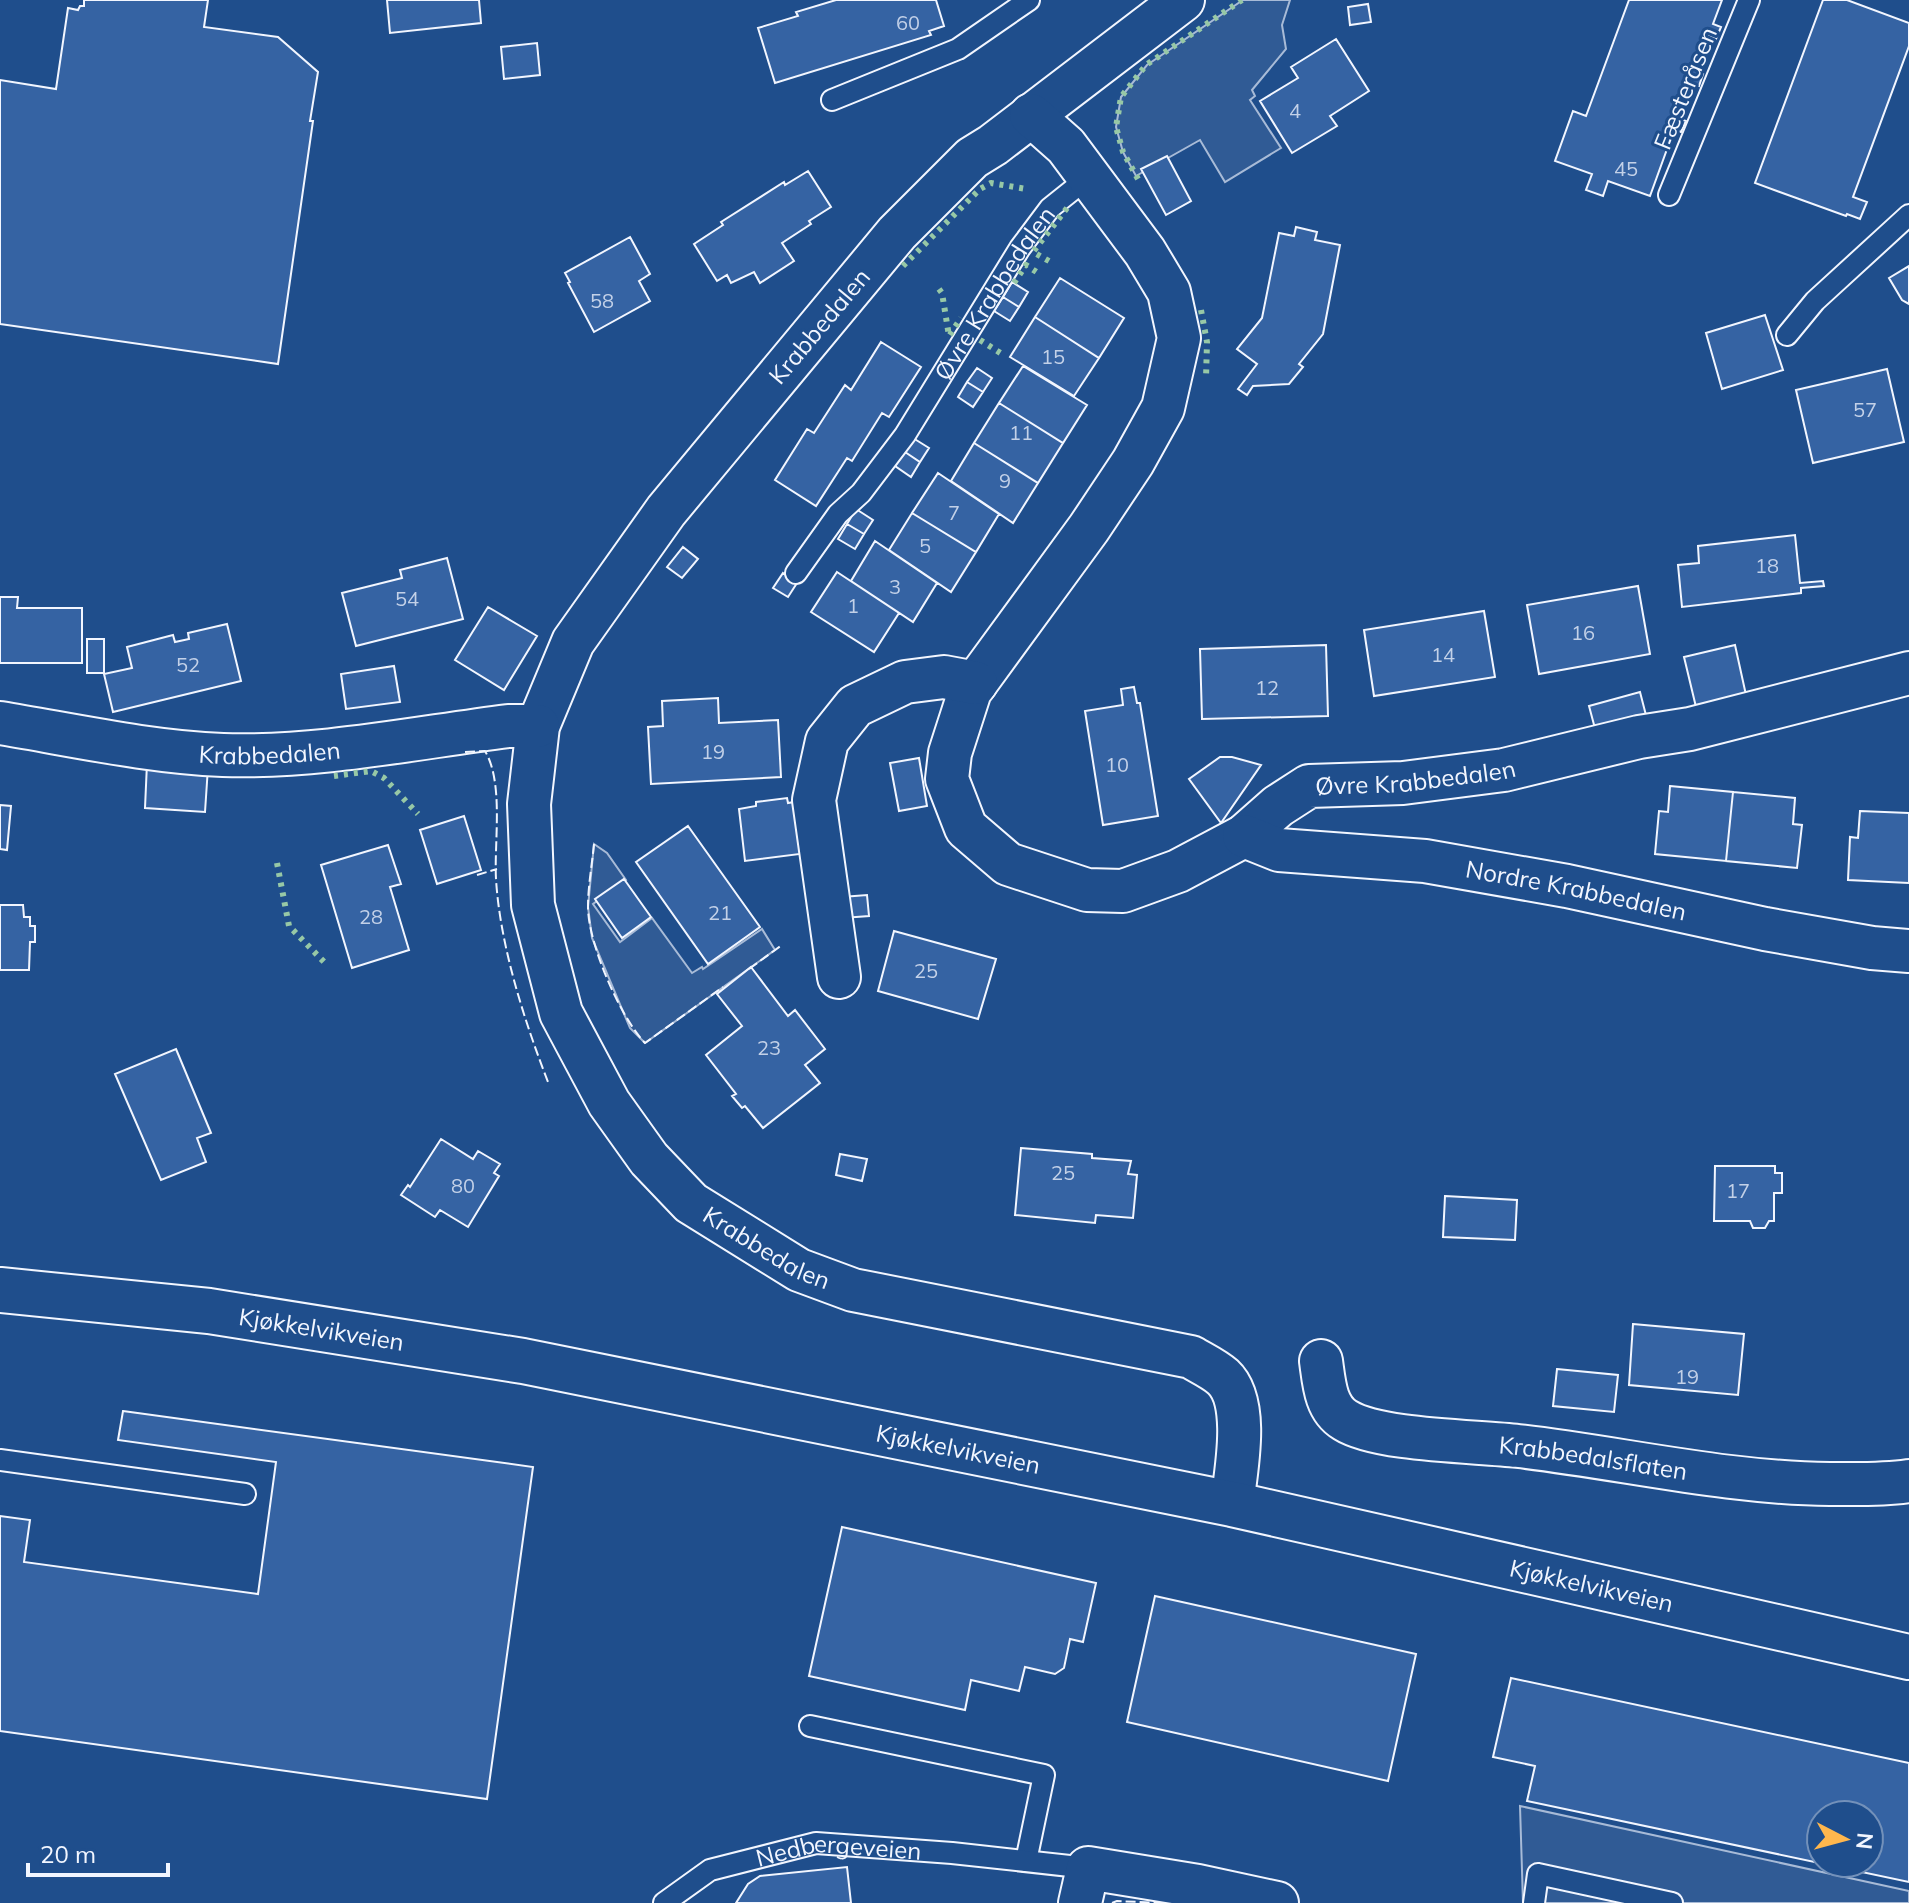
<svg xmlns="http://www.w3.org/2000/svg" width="1909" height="1903" viewBox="0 0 1909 1903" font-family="Mulish,sans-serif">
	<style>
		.built { fill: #305b95; stroke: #a8bbd7; stroke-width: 2 }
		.building { fill: #3563a3; stroke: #f2f6ff; stroke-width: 2; fill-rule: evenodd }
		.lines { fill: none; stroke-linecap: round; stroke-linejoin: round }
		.lane-casing { stroke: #f2f6ff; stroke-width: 24 }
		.street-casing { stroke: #f2f6ff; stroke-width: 46 }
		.secondary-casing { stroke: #f2f6ff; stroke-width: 48 }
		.lane { stroke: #1f4e8c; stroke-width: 20 }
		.street { stroke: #1f4e8c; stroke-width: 42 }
		.secondary { stroke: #1f4e8c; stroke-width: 44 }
		.hedge { stroke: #97c8a6; stroke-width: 6; stroke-dasharray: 4 6; stroke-linecap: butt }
		.fence { stroke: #f2f6ff; stroke-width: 2; stroke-dasharray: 10 4; stroke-linecap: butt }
		.labels { text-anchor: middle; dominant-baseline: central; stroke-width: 6; stroke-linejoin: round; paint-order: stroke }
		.number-label { font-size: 20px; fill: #c3d1e8 }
		.street-label { font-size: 24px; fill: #f2f6ff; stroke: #1f4e8c }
	</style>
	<rect width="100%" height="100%" fill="#1f4e8c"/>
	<!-- built -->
	<path class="built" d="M1243 0H1290L1282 25 1286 49 1252 90 1255 96 1250 100 1281 148 1225 182 1200 140 1136 176 1123 152 1116 127 1121 97 1147 65Z
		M594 844 607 853 626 880 593 904 620 942 652 918 692 973 702 967 703 969 762 929 775 950 645 1043 630 1028 592 938 588 907Z
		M1520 1806 1909 1891V1903H1523Z"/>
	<!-- building -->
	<path class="building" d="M84 0H208L204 27 278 37 318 72 310 121H313L278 364 0 324V80L56 89 68 8 78 10 80 6H84Z
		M387 0H479L481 23 390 33Z
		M836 0H936L944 26 929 31 931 35 775 83 758 28 798 16 796 12Z
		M1629 0H1722L1713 24 1721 27 1716 39 1709 36 1696 71 1703 74 1699 86 1691 83 1678 118 1686 121 1681 132 1674 130 1650 196 1608 181 1603 196 1586 190 1592 174 1555 161 1573 111 1586 116Z
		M1823 0H1847L1909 23V46L1853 197 1867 202 1860 219 1847 214 1846 216 1755 183Z
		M1368 4 1371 22 1350 25 1348 7Z
		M1336 39 1369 91 1330 116 1337 126 1292 153 1260 101 1298 78 1291 67Z
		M537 43 540 75 504 79 501 47Z
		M1167 156 1191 201 1166 215 1141 169Z
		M808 171 831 207 809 221 811 224 782 243 794 261 760 283 754 272 731 283 727 275 717 281 694 244 723 225 721 222 784 182 785 185Z
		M1296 227 1317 232 1315 240 1340 245 1323 334 1299 364 1303 367 1289 384 1253 386 1247 395 1238 389 1257 364 1237 349 1262 318 1279 233 1294 236Z
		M630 237 650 274 639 281 650 301 594 332 568 283 570 282 565 273Z
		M1909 266V304L1902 300 1889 278Z
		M1060 278 1124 318 1099 358 1035 317Z
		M1012 282 1028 292 1019 307 1003 297Z
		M1003 297 1019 307 1010 321 994 311Z
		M1765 315 1783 370 1722 389 1706 333Z
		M1035 317 1099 358 1074 396 1010 357Z
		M881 342 921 367 889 417 882 413 852 461 847 458 816 506 775 480 807 429 814 433 845 385 851 390Z
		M1023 366 1087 405 1063 443 999 403Z
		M977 368 992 378 983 392 967 382Z
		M1887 369 1904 442 1813 463 1796 390Z
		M967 382 983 392 973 407 958 397Z
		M999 403 1063 443 1038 483 974 443Z
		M913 438 929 448 920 462 905 452Z
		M974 443 1038 483 1013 523 951 481Z
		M905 452 920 462 911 477 895 466Z
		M938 473 999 514 976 552 912 513Z
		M856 509 873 520 864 534 847 524Z
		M912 513 976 552 951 592 889 550Z
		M847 524 864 534 855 549 838 539Z
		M1795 535 1800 583 1823 581 1824 586 1801 588V593L1682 607 1678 565 1699 563 1698 546Z
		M875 541 937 583 913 622 851 581Z
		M683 547 698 559 682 578 667 567Z
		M447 558 463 619 356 646 342 593 402 578 400 570Z
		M837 572 899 613 874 652 811 612Z
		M783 573 797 583 788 597 773 588Z
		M1638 586 1650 654 1539 674 1527 605Z
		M0 597H18L17 608H82V663H0Z
		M488 607 537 636 504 690 455 660Z
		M1484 611 1495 677 1374 696 1364 630Z
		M227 624 241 681 113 712 104 674 132 668 127 647 173 635 175 642 189 639 188 633Z
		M87 639H104V673H87Z
		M1326 645 1328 716 1202 719 1200 649Z
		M1735 645 1746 695 1696 707 1684 657Z
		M394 666 400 702 346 709 341 674Z
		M1134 687 1137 703H1140L1158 816 1103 825 1085 711 1123 705 1121 689Z
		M1640 692 1648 723 1597 736 1589 706Z
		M718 698 719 723 778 720 781 777 651 784 648 727 663 726 662 701Z
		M1220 757H1232L1261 765 1221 823 1189 779Z
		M919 758 927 806 899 811 890 763Z
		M147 763 208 767 205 812 145 808Z
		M1670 786 1733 792 1726 861 1655 854 1659 811 1668 812Z
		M1733 792 1795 798 1793 824 1802 825 1797 868 1726 861Z
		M787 798 788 803 794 802 800 854 745 861 739 809 756 806V802Z
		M0 805 11 806 7 850 0 849Z
		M1860 811 1909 813V883L1848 880 1850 837 1858 838Z
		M464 816 481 870 437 884 420 830Z
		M688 826 760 927 708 964 636 862Z
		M388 845 401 884 390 887 409 950 352 968 321 865Z
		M624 879 651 917 622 938 595 899Z
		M867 895 869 916 843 918 842 897Z
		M0 905H23L24 917H30V926H35V942H30L29 970H0Z
		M894 931 996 959 978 1019 878 991Z
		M751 967 788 1016 795 1010 825 1049 805 1065 820 1083 763 1128 745 1106 742 1108 732 1096 736 1094 706 1055 742 1026 717 994Z
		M176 1049 211 1133 197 1138 206 1162 161 1180 115 1074Z
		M441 1139 473 1159 478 1151 500 1164 494 1173 499 1176 468 1227 440 1210 435 1217 401 1195 408 1185 410 1187Z
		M1021 1148 1092 1154V1158L1131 1161 1128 1174 1137 1175 1133 1218 1096 1215 1095 1223 1015 1215Z
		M840 1154 867 1159 862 1181 836 1175Z
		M1715 1166H1775V1173H1782V1193H1774V1221H1769L1765 1228H1753L1750 1221H1714Z
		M1445 1196 1517 1200 1515 1240 1443 1237Z
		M1633 1324 1744 1334 1738 1395 1629 1385Z
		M1557 1369 1618 1375 1614 1412 1553 1406Z
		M123 1411 533 1467 487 1799 0 1731V1516L30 1520 24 1562 258 1594 276 1462 118 1440Z
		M842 1527 1096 1583 1083 1642 1070 1639 1064 1668 1055 1674 1025 1667 1019 1691 971 1680 965 1710 809 1676Z
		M1155 1596 1416 1654 1388 1781 1127 1722Z
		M1511 1678 1909 1763V1882L1527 1801 1535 1766 1493 1757ZM1821 1815H1869V1863H1821Z
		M847 1867 851 1903H736L748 1884 760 1876Z"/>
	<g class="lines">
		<!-- lane casing -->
		<g class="lane-casing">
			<g id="lane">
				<path d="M832 100 958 49 1029 0"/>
				<path d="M1669 195 1749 0"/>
				<path d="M1787 335 1815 301 1909 215"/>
				<path id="s1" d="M796 573 838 514 861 493 905 435 1020 248 1050 208 1080 184 1093 183"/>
				<path d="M0 1460 245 1494"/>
				<path d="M810 1726 1044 1775 1026 1861"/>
				<path id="s2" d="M664 1903 710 1870 816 1843 952 1853 1088 1868"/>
				<path d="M1534 1903 1538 1874 1672 1903"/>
			</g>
		</g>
		<!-- street casing -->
		<g class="street-casing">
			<g id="street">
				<path id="s3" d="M1183 0 993 145 972 158 897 233 666 511 573 642 538 726 529 804 533 905 561 1013 609 1103 649 1159 691 1203 799 1270 853 1290 1191 1357C1201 1363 1214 1369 1223 1377 1250 1402 1236 1471 1232 1504"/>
				<path id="s4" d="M1031 115 1066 146 1145 252 1169 292 1179 338 1163 408 1133 462 1089 528 970 691 950 753 947 779 966 828 1008 864 1087 890 1123 891 1178 871 1244 836 1278 806 1309 786 1403 783 1504 770 1639 737 1690 729 1909 673"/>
				<path id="s5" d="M0 723C73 735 149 752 223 755 318 758 414 738 508 726H538"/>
				<path id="s6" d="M1244 836 1279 850 1425 861 1567 886 1765 929 1872 948 1909 951"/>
				<path d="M839 977 814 800 827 741 855 706 905 682 944 677 976 683"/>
				<path id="s7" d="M1321 1361C1324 1382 1325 1408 1345 1420 1378 1441 1476 1441 1518 1446 1622 1458 1725 1483 1830 1484 1857 1484 1883 1485 1909 1481"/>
				<path d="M1080 1903 1088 1868 1198 1886 1277 1903"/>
			</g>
		</g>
		<!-- secondary casing -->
		<g class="secondary-casing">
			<g id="secondary">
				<path id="s8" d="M0 1290 209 1311 523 1361 1232 1504 1909 1657"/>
			</g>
		</g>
		<!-- lane -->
		<use href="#lane" class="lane"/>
		<!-- street -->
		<use href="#street" class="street"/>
		<!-- secondary -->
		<use href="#secondary" class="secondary"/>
		<!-- hedge -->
		<path class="hedge" d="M1138 179 1123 152 1116 127 1121 97 1146 65 1242 0
			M1049 261 1033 252 1067 208
			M903 266 980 189 991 183 1026 189
			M1014 283 1026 265 1038 273
			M939 289 942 293 949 336 961 318
			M1201 310 1207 342 1206 379
			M980 340 1002 354
			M334 776 371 771 384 778 418 814
			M277 863 289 926 327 965"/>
		<!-- fence -->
		<path class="fence" d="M465 752 485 751C504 783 494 842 496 879 500 945 524 1020 548 1082
			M594 844C592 865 588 886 588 907 588 943 620 1017 645 1043L723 987
			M477 875 497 869
			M749 969 782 945
			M1112 1903 1117 1901 1161 1903"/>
	</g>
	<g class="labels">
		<!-- number labels -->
		<g class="number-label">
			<text x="908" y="22">60</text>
			<text x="1295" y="110">4</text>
			<text x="1626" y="168">45</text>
			<text x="602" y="300">58</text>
			<text x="1053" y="356">15</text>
			<text x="1865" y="409">57</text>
			<text x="1021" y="432">11</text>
			<text x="1005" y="480">9</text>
			<text x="954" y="512">7</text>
			<text x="925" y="545">5</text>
			<text x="1767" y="565">18</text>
			<text x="895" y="586">3</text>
			<text x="407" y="598">54</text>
			<text x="853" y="605">1</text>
			<text x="1583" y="632">16</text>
			<text x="1443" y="654">14</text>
			<text x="188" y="664">52</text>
			<text x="1267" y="687">12</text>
			<text x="713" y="751">19</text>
			<text x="1117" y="764">10</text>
			<text x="720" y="912">21</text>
			<text x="371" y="916">28</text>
			<text x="926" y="970">25</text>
			<text x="769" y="1047">23</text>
			<text x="1063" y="1172">25</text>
			<text x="463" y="1185">80</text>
			<text x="1738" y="1190">17</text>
			<text x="1687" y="1376">19</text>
		</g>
		<!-- street labels -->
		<g class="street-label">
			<text transform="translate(1685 88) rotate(-68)">Fæsteråsen</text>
			<text stroke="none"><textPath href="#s1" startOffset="344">Øvre Krabbedalen</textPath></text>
			<text transform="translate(819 326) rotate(-50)">Krabbedalen</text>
			<text stroke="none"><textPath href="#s5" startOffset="272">Krabbedalen</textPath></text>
			<text stroke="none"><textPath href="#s4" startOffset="1328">Øvre Krabbedalen</textPath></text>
			<text stroke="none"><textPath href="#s6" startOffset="338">Nordre Krabbedalen</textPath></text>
			<text stroke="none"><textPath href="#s3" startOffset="1594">Krabbedalen</textPath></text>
			<text stroke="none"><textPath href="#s8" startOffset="324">Kjøkkelvikveien</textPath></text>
			<text stroke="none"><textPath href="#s8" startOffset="972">Kjøkkelvikveien</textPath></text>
			<text stroke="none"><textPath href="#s7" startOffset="318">Krabbedalsflaten</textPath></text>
			<text stroke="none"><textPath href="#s8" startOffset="1620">Kjøkkelvikveien</textPath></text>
			<text stroke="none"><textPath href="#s2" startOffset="188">Nedbergeveien</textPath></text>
		</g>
	</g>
	<!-- north arrow -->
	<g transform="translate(1845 1839) rotate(96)"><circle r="38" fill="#1f4e8c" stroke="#7391ba" stroke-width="2"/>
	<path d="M0-6L14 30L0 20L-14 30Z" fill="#ffb74d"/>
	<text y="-12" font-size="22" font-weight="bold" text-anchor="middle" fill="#f2f6ff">N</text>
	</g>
	<!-- scale -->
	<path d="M28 1863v12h140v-12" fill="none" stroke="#f2f6ff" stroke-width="4"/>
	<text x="40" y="1863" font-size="24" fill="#f2f6ff" stroke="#1f4e8c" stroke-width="6" paint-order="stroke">20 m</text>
</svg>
